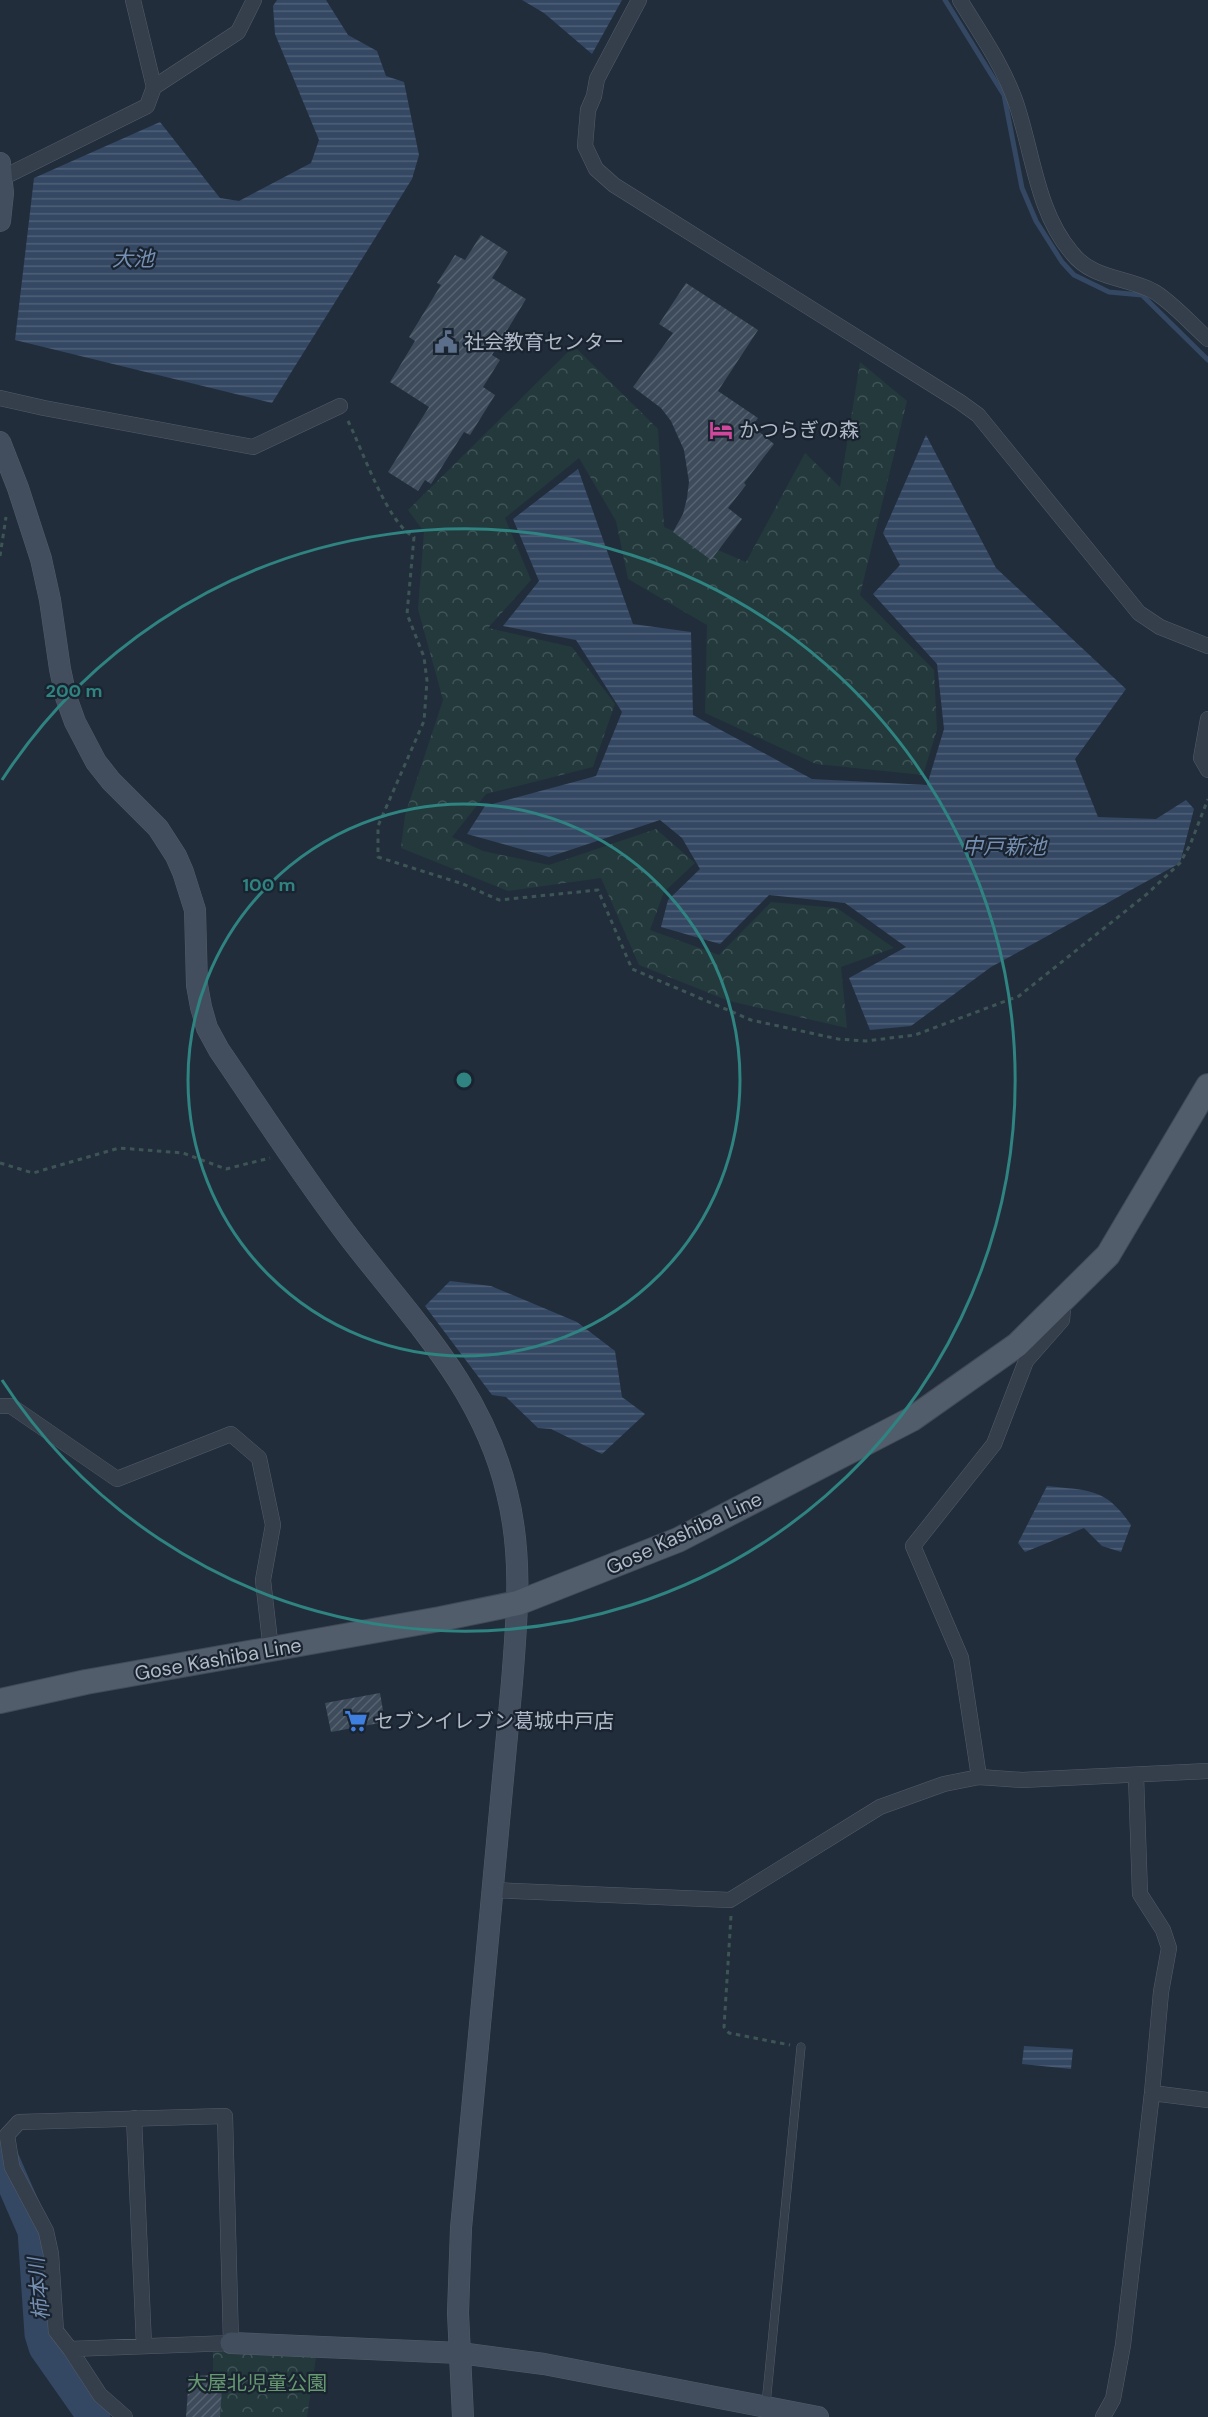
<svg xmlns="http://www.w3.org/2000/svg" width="1208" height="2417" viewBox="0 0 1208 2417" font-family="'DM Sans','Noto Sans JP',sans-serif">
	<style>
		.forest { fill: url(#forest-crowns) }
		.water { fill: url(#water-rules) }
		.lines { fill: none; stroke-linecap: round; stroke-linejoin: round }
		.stream { stroke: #344863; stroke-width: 5 }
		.river { stroke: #344863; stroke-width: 33 }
		.building { fill: url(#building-hatch) }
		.lane-casing { stroke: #535c69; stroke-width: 9 }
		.street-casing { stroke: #535c69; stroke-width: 16 }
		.secondary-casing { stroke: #535c69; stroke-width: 22 }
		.primary-casing { stroke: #414a57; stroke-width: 26 }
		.path { stroke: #3e5556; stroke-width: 3; stroke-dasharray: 4.5 4.5; stroke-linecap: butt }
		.lane { stroke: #353e4b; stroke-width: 8 }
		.street { stroke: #353e4b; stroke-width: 15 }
		.secondary { stroke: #424e5e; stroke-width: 21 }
		.primary { stroke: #525d6b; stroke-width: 24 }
		.ring { fill: none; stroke: #2f8380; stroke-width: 3 }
		.labels { text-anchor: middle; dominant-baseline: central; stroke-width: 4.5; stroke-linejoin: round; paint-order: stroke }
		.poi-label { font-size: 20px; fill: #b0b9c7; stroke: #1a2330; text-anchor: start }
		.street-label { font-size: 20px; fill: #b0b9c7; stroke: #1a2330 }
		.park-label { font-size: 20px; fill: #669970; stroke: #1a2330 }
		.water-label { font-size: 21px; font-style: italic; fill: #7690b1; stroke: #1a2330 }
		.centre { fill: #2f8380; stroke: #1a2330; stroke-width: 3 }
		.ring-label { font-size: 18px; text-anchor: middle; font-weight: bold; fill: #2f8380; stroke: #1a2330; stroke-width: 4.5; stroke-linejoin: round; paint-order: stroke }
	</style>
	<defs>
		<pattern id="forest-crowns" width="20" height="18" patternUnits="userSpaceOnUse" patternTransform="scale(1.5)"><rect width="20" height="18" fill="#23393c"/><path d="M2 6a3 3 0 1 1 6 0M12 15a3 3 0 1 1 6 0" fill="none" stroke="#405457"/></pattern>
		<pattern id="water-rules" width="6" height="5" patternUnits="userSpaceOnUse" patternTransform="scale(1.5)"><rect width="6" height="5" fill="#344863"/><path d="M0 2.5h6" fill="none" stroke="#4f6078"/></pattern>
		<pattern id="building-hatch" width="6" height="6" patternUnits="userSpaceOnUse" patternTransform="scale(1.5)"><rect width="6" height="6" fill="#3d4b5b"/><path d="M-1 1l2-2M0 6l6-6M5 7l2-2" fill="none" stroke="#566371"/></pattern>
	</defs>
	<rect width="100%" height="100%" fill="#212d3b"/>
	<!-- forest -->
	<path class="forest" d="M574 346 658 429 664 527 746 562 805 453 840 487 860 362 907 401 860 595 934 670 937 730 923 775 816 764 705 713 707 625 628 579 616 521 579 458 505 518 531 580 488 628 572 647 615 704 593 767 486 794 452 837 483 851 549 865 656 829 695 863 664 892 650 930 719 955 771 902 837 908 894 948 841 967 847 1028 729 1001 639 965 601 878 508 891 401 848 405 815 443 700 418 609 424 532 408 510Z
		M213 2347 317 2351 307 2417H220L223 2376 213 2375Z"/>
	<!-- water -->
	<path class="water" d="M277 0H326L348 35 377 51 386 76 404 82 419 155 412 179 272 403 15 340 34 178 160 122 220 198 239 201 311 163 319 140 275 34 273 6Z
		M522 0H622L592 54 544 13Z
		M926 435 996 568 1126 689 1075 759 1098 817 1156 819 1186 800 1194 809 1180 863 991 967 911 1026 870 1030 849 978 906 947 845 903 769 895 720 944 661 927 668 900 700 869 682 838 660 820 549 857 467 834 485 806 596 776 622 712 576 640 503 626 539 581 513 519 578 469 633 624 691 632 693 715 812 779 927 785 944 729 937 664 873 594 900 565 883 533Z
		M450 1281 491 1286 577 1322 615 1351 622 1397 645 1414 602 1454 551 1429 538 1428 506 1397 492 1395 425 1306Z
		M1047 1486C1089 1491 1105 1487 1131 1525L1121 1552 1102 1546 1084 1528 1025 1552 1018 1543Z
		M1024 2046 1073 2049 1071 2069 1022 2064Z"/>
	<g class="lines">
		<!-- stream -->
		<path class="stream" d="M945 0 1004 95 1022 188 1036 221 1062 262 1074 275 1109 292 1142 295 1208 360"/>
		<!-- river -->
		<path class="river" d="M0 2153 34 2231 41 2334 45 2347 94 2417"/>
	</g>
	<!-- building -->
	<path class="building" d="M481 235 508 252 492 278 526 299 492 355 500 360 483 387 495 395 470 435 464 432 431 484 425 480 418 491 388 472 429 407 390 382 415 341 409 337 441 285 437 283 455 255 465 260Z
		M686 283 758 330 718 391 758 418 752 426 774 444 744 483 746 485 728 508 742 519 711 560 673 532 683 514 687 498 689 482 684 450 671 421 661 408 633 387 673 333 659 324Z
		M380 1693 385 1722 331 1732 325 1703Z
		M213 2375H223L220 2417H186L189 2376Z"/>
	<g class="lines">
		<!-- lane casing -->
		<g class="lane-casing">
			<path id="lane" d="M766 2404 801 2047"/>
		</g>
		<!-- street casing -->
		<g class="street-casing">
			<path id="street" d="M133 0 154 87
				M639 0 597 79 594 96 588 110 585 146 596 169 614 185 960 402 978 415 1139 613 1160 627 1208 646
				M960 0C980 33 1002 64 1015 100 1033 151 1036 211 1072 253 1092 279 1126 277 1153 291 1171 301 1192 325 1208 339
				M2 178 147 106 154 87 238 32 254 0
				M0 398 44 408 253 447 340 406
				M1208 719 1201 758 1208 770
				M0 1406H11L117 1479 231 1434 259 1458 273 1525 263 1580 271 1650
				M979 1777 961 1658 913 1546 994 1444 1026 1361 1062 1320 1064 1298
				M493 1890 730 1900 880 1807 944 1784 979 1777 1022 1780 1208 1771
				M1152 2093 1208 2100
				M134 2118 144 2345
				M70 2349 56 2331 51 2254 46 2231 12 2167 7 2135 19 2122 225 2116 231 2343 70 2349 100 2395 125 2417
				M1103 2417 1113 2399 1123 2345 1152 2093 1161 1992 1169 1948 1163 1930 1140 1894 1136 1776"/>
		</g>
		<!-- secondary casing -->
		<g class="secondary-casing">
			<path id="secondary" d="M0 163 3 193 0 221
				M0 442 18 488 41 559 50 600 60 669 66 697 75 722 96 762 111 781 158 828 176 856 183 872 195 910 197 985 201 1007 207 1028 219 1050C262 1113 303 1177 349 1237 411 1318 483 1389 507 1493 523 1556 517 1618 512 1682L461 2228 458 2313 463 2417
				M231 2343 460 2353 544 2364 818 2417"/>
		</g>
		<!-- primary casing -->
		<g class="primary-casing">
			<path id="primary" d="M0 1701 86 1682 440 1619 518 1603 678 1540 912 1419 1017 1345 1108 1255 1208 1086"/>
		</g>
		<!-- path -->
		<path class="path" d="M348 421C363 451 387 523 414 537L407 614 424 657 427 681 424 721 378 826V857L463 884 499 900 598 890 632 969 751 1020 838 1039 866 1041 915 1035 1019 996 1147 894 1180 863 1190 845 1208 799
			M0 556 6 517
			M0 1163 33 1173 119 1148 183 1153 226 1169 270 1158
			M731 1916 724 2027 729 2033 790 2045"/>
		<!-- lane -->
		<use href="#lane" class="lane"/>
		<!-- street -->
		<use href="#street" class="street"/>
		<!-- secondary -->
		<use href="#secondary" class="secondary"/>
		<!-- primary -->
		<use href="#primary" class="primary"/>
	</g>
	<!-- distance rings -->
	<g class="ring">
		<circle cx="464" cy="1080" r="276"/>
		<path d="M2 780A551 551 0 1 1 2 1380"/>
	</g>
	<!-- icons -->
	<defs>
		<g id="civic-bare" transform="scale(1.8)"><path d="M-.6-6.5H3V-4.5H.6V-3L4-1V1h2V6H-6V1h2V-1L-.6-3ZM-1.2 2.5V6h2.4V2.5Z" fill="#5c6f8a" stroke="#1a2330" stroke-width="2.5" paint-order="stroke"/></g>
		<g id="hotel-bare" transform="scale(1.8)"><path d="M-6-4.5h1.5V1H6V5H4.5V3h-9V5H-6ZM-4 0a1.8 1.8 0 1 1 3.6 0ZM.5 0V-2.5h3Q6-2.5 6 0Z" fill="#d1479c" stroke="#1a2330" stroke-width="2.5" paint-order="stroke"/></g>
		<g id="supermarket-bare" transform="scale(1.8)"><path d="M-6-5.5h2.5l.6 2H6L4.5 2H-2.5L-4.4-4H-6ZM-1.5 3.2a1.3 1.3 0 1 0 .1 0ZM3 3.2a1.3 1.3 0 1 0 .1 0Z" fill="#3f7fe0" stroke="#1a2330" stroke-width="2.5" paint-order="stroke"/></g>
	</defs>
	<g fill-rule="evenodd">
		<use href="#civic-bare" x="446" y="342"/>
		<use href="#hotel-bare" x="721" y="430"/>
		<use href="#supermarket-bare" x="356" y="1721"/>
	</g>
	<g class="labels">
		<!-- poi labels -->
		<g class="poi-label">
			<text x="464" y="342">社会教育センター</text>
			<text x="739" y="430">かつらぎの森</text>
			<text x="374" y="1721">セブンイレブン葛城中戸店</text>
		</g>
		<!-- street labels -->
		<g class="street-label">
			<text transform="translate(684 1533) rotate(-25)">Gose Kashiba Line</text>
			<text transform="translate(218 1659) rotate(-10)">Gose Kashiba Line</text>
		</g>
		<!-- park labels -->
		<g class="park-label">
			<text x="257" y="2383">大屋北児童公園</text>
		</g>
		<!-- water labels -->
		<g class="water-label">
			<text x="133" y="259">大池</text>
			<text x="1004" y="847">中戸新池</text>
			<text transform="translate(39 2289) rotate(-95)">柿本川</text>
		</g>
	</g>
	<circle cx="464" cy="1080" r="9" class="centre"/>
	<g class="ring-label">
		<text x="74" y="697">200 m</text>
		<text x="269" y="891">100 m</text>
	</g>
</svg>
